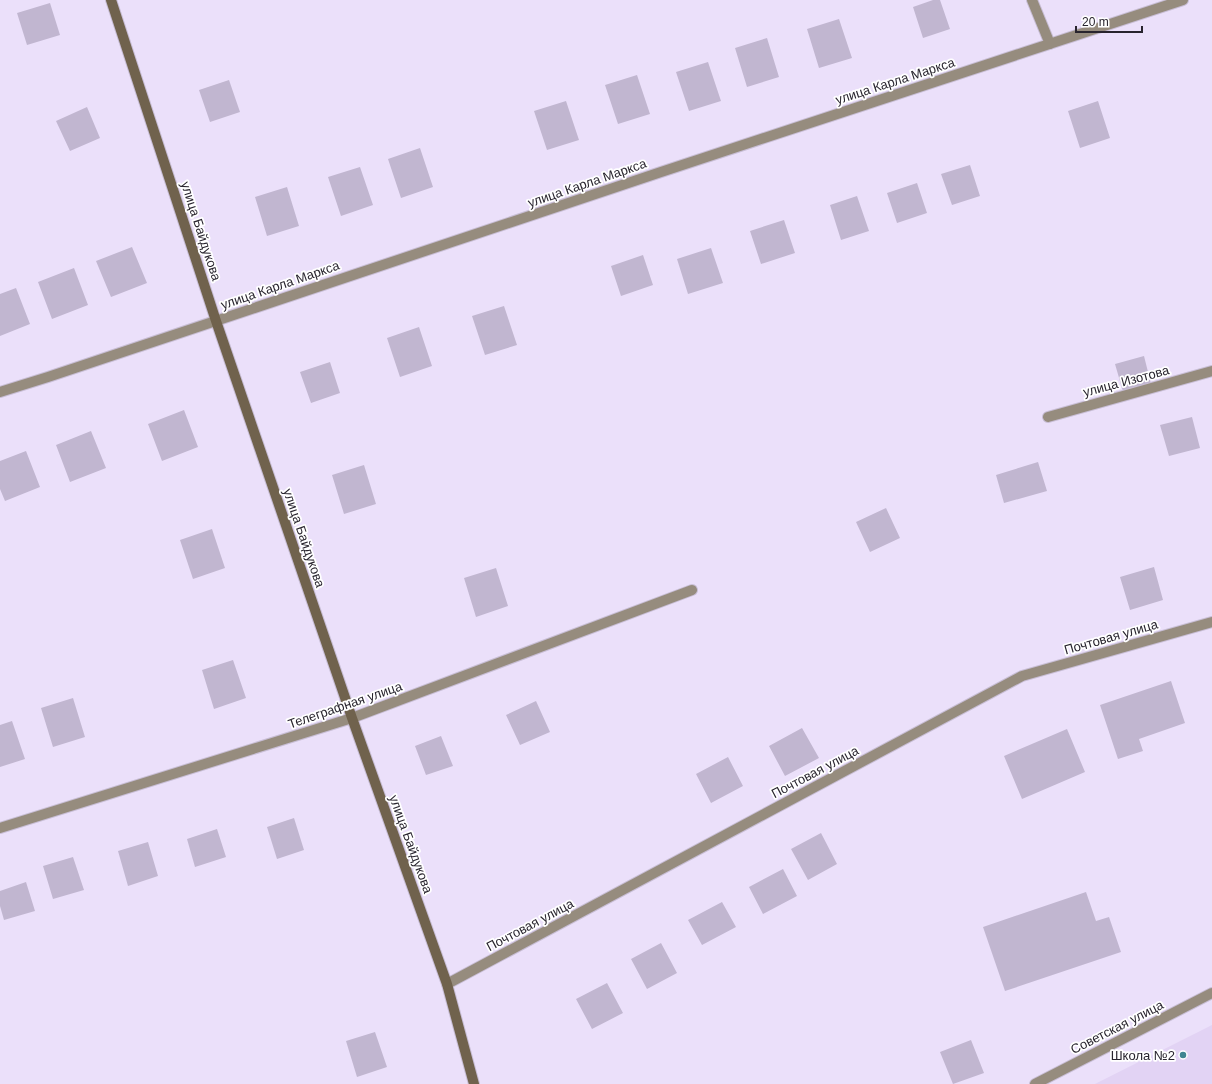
<svg xmlns="http://www.w3.org/2000/svg" width="1212" height="1084" viewBox="0 0 1212 1084" font-family="Arial,sans-serif">
	<style>
		.built { fill: #e2d3f4 }
		.building { fill: #c1b6d0 }
		.lines { fill: none; stroke-linecap: round; stroke-linejoin: round }
		.street-casing { stroke: #c8bed5; stroke-width: 12 }
		.secondary-casing { stroke: #c8bed5; stroke-width: 12 }
		.street { stroke: #968c7e; stroke-width: 10 }
		.secondary { stroke: #70624d; stroke-width: 10 }
		.poi-dot { fill: #3f8591; stroke: #fff; stroke-width: 1.5 }
		.labels { text-anchor: middle; dominant-baseline: central; stroke-width: 3.5; stroke-linejoin: round; paint-order: stroke }
		.street-label { font-size: 13px; fill: #28242e; stroke: #fff }
		.poi-label { font-size: 13px; fill: #28242e; stroke: #fff; text-anchor: end }
	</style>
	<rect width="100%" height="100%" fill="#ebe0fa"/>
	<!-- built -->
	<path class="built" d="M1212 1025V1084H1095Z"/>
	<!-- building -->
	<path class="building" d="M933 0H940L950 29 923 38 913 7Z
		M50 3 60 35 27 45 17 13Z
		M839 19 852 58 819 68 807 29Z
		M767 38 779 77 747 87 735 48Z
		M708 62 721 101 689 111 676 72Z
		M637 75 650 114 618 124 605 85Z
		M229 80 240 112 210 122 199 90Z
		M566 101 579 140 547 150 534 111Z
		M1098 101 1110 138 1080 148 1068 111Z
		M87 107 100 138 70 151 56 121Z
		M420 148 433 187 401 198 388 159Z
		M970 165 980 196 952 205 941 174Z
		M360 167 373 205 341 216 328 177Z
		M917 183 927 213 897 223 887 193Z
		M287 187 299 226 267 236 255 197Z
		M857 196 869 231 841 240 830 205Z
		M784 220 795 253 761 264 750 231Z
		M132 247 147 283 111 297 96 261Z
		M711 248 723 283 688 294 677 259Z
		M643 255 653 285 621 296 611 266Z
		M74 268 88 305 52 319 38 282Z
		M16 288 30 324 0 336V294Z
		M504 306 517 345 485 355 472 316Z
		M419 327 432 366 400 377 387 338Z
		M1144 356 1152 388 1124 395 1115 364Z
		M330 362 340 393 311 403 300 372Z
		M184 410 198 447 162 461 148 424Z
		M1192 417 1200 448 1169 456 1160 425Z
		M91 431 106 468 70 482 56 445Z
		M26 451 40 487 5 501 0 489V461Z
		M1038 462 1047 491 1004 503 996 475Z
		M364 465 376 504 344 514 332 475Z
		M886 508 900 538 870 552 856 522Z
		M212 529 225 568 193 579 180 540Z
		M1154 567 1163 600 1130 610 1120 577Z
		M496 568 508 606 476 617 464 578Z
		M233 660 246 698 214 709 202 670Z
		M1171 681 1185 723 1139 739 1143 751 1118 759 1100 705Z
		M73 698 85 737 53 747 41 708Z
		M536 701 550 732 520 745 506 715Z
		M12 721 25 759 0 767V725Z
		M802 728 819 758 785 776 769 746Z
		M1067 729 1085 772 1022 799 1004 756Z
		M441 736 453 766 426 775 415 746Z
		M728 757 743 786 711 803 696 774Z
		M294 818 304 850 277 859 267 827Z
		M217 829 226 857 195 867 187 839Z
		M821 833 837 864 808 880 791 849Z
		M148 842 158 876 128 886 118 851Z
		M73 857 84 890 53 899 43 866Z
		M783 869 797 896 763 914 749 887Z
		M26 882 35 911 4 920 0 906V891Z
		M1086 892 1096 921 1109 917 1121 952 1005 991 983 927Z
		M722 902 736 927 702 945 688 920Z
		M661 943 677 973 647 989 631 959Z
		M607 983 623 1013 592 1029 576 999Z
		M375 1032 387 1067 357 1077 346 1041Z
		M971 1040 984 1073 953 1084 940 1052Z"/>
	<g class="lines">
		<!-- street casing -->
		<g class="street-casing">
			<path id="street" d="M1032 0 1050 44
				M0 392 48 377 661 172 1183 0
				M1048 417 1212 371
				M0 828 352 718 692 590
				M447 984 1022 676 1212 622
				M1035 1084 1212 993"/>
		</g>
		<!-- secondary casing -->
		<g class="secondary-casing">
			<path id="secondary" d="M111 0 216 321 352 718 447 984 474 1084"/>
		</g>
		<!-- street -->
		<use href="#street" class="street"/>
		<!-- secondary -->
		<use href="#secondary" class="secondary"/>
	</g>
	<!-- markers -->
	<circle class="poi-dot" cx="1183" cy="1055" r="4"/>
	<g class="labels">
		<!-- street labels -->
		<g class="street-label">
			<text transform="translate(895 81) rotate(-18)">улица Карла Маркса</text>
			<text transform="translate(587 183) rotate(-19)">улица Карла Маркса</text>
			<text transform="translate(201 231) rotate(72)">улица Байдукова</text>
			<text transform="translate(280 285) rotate(-19)">улица Карла Маркса</text>
			<text transform="translate(1126 381) rotate(-15)">улица Изотова</text>
			<text transform="translate(304 538) rotate(71)">улица Байдукова</text>
			<text transform="translate(1111 637) rotate(-16)">Почтовая улица</text>
			<text transform="translate(345 705) rotate(-19)">Телеграфная улица</text>
			<text transform="translate(815 772) rotate(-28)">Почтовая улица</text>
			<text transform="translate(411 844) rotate(70)">улица Байдукова</text>
			<text transform="translate(530 925) rotate(-28)">Почтовая улица</text>
			<text transform="translate(1117 1027) rotate(-27)">Советская улица</text>
		</g>
		<!-- poi labels -->
		<g class="poi-label">
			<text x="1175" y="1055">Школа №2</text>
		</g>
	</g>
	<!-- scale -->
	<path d="M1076 26v6h66v-6" fill="none" stroke="#28242e" stroke-width="2"/>
	<text x="1082" y="26" font-size="12" fill="#28242e" stroke="#ffffff" stroke-width="3" paint-order="stroke">20 m</text>
</svg>
